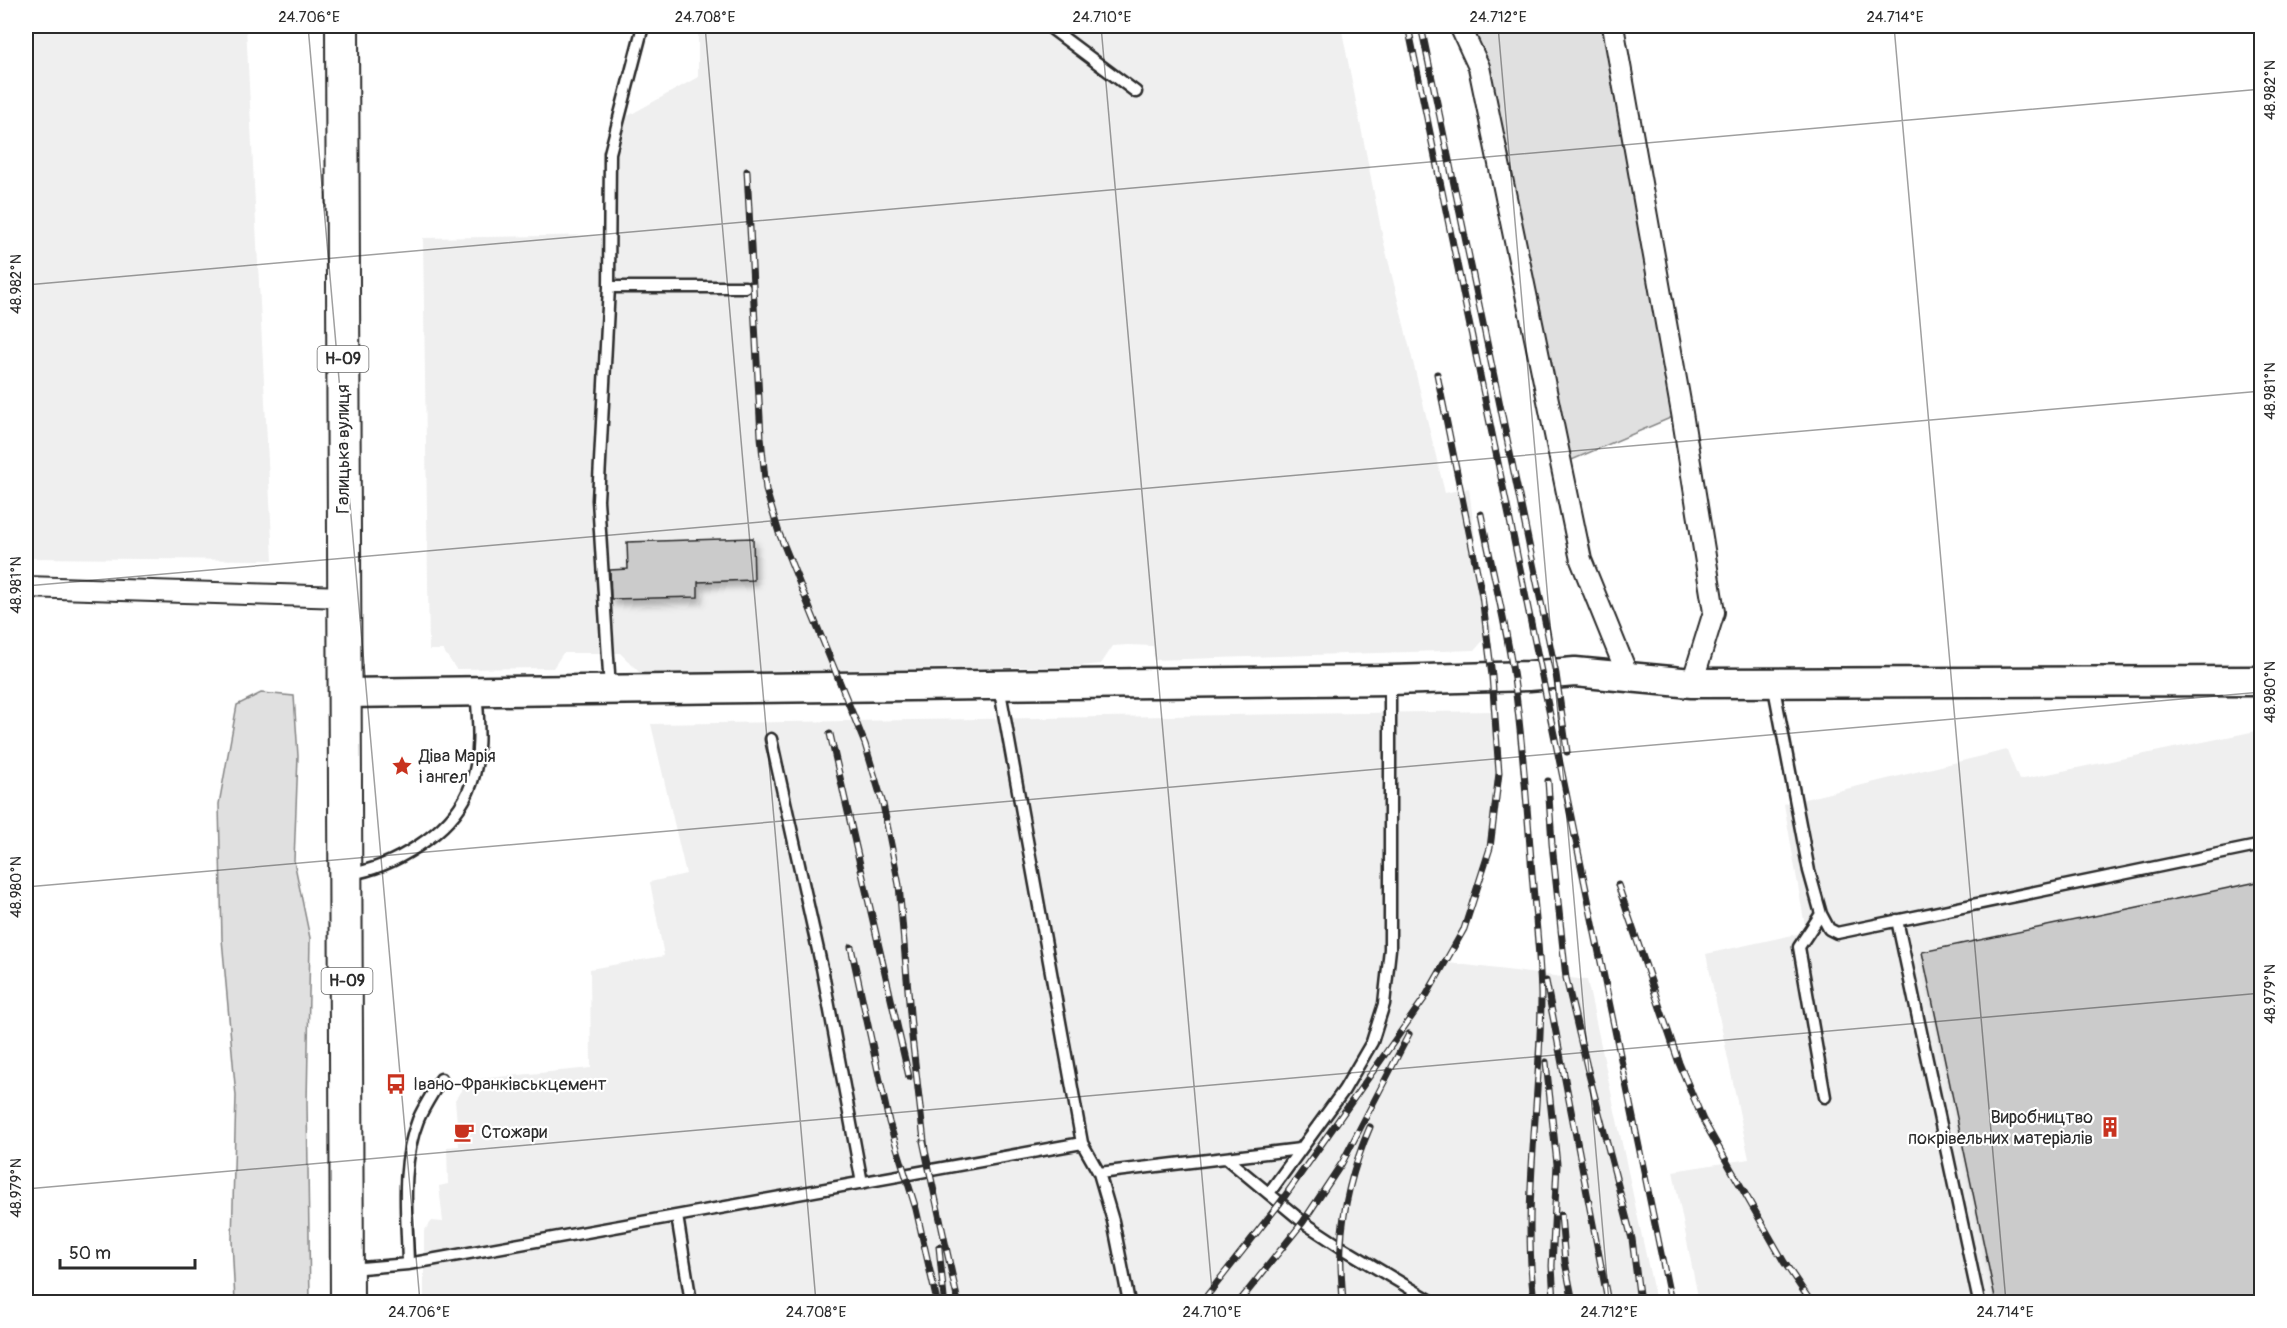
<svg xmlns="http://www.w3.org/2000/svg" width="2287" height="1328" viewBox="0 0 2287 1328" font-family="Pangolin,sans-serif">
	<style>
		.built { fill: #efefef }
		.green { fill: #e0e0e0; stroke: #868686; stroke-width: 1.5 }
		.building { fill: #cbcbcb; stroke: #2b2b2b; stroke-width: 1.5; filter: url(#shadow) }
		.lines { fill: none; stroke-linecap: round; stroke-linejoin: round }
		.lane-casing { stroke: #2b2b2b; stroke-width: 15 }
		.street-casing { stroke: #2b2b2b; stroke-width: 24 }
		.secondary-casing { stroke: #2b2b2b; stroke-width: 33 }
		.primary-casing { stroke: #2b2b2b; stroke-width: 36 }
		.lane { stroke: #fff; stroke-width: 10 }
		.street { stroke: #fff; stroke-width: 20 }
		.secondary { stroke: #fff; stroke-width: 28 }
		.primary { stroke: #fff; stroke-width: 32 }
		.rail-casing { stroke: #2b2b2b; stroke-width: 7 }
		.rail { stroke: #fff; stroke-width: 4.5; stroke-dasharray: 14; stroke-linecap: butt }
		.ticks { fill: none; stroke: #2b2b2b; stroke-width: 1.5; stroke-opacity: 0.45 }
		.labels { text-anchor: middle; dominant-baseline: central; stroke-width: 4.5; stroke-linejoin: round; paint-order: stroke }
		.shield { fill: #fff; stroke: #6b6b6b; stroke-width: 1.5 }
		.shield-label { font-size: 16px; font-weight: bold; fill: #2b2b2b }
		.street-label { font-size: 18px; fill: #2b2b2b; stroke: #fff }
		.poi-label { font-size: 18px; fill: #2b2b2b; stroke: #fff; text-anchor: start }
		.neatline { fill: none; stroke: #2b2b2b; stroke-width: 2 }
		.ticks-label { font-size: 15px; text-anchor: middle; fill: #2b2b2b }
	</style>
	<defs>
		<filter id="shadow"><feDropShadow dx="3.5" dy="6" stdDeviation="3" flood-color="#0004"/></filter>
	</defs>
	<rect width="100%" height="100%" fill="#fff"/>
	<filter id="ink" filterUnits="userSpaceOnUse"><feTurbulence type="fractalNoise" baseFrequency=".0167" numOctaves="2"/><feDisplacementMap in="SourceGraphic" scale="12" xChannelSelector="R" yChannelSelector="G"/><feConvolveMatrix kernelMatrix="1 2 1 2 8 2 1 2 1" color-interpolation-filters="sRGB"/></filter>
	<g filter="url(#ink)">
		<!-- built -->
		<path class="built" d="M26 26H246L273 560 26 558Z
			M698 26H1341L1383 239 1445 493 1469 488 1482 596 1492 630 1475 650 1154 660 1153 646 1128 645 1113 646 1101 664 1080 666 640 673 620 653H563L553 668 456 669 443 650H429L423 238 607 235 610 126 698 77Z
			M1495 711V821L1449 963 1587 980 1656 1302H424V1231L432 1221 443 1222 439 1186 448 1184 447 1147 459 1146 455 1100 468 1080 591 1068 590 969 664 956 650 882 686 874 651 724Z
			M2261 730V1302H1699L1673 1171 1749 1159 1706 954 1806 932 1784 804 2007 750 2019 780Z"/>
		<!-- green -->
		<path class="green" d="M1460 26H1613L1682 413 1560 465Z
			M261 693 294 696 298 756 294 861 310 938 307 1103 310 1302H235L232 1240 236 1096 222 939 219 804 237 705Z"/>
		<!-- building -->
		<path class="building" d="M753 538 754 580 698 582V597L611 599 610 570 628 569 627 542Z
			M2262 881V1302H1996L1922 952Z"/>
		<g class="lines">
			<!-- lane casing -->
			<g class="lane-casing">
				<path id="lane" d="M1048 26 1136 92
					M609 287H745
					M1773 683 1809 871 1821 914 1829 929 1837 933 2262 845
					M999 686 1082 1143
					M610 689 598 500 609 287 610 153 643 26
					M771 739 822 968 862 1183
					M349 874C392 868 450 833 468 792 482 762 479 724 476 691
					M1821 914 1799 947 1825 1097
					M1897 920 1979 1302
					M1227 1159 1303 1222 1341 1247 1433 1302
					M1099 1173 1300 1149
					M1269 1193 1344 1090 1372 1042 1384 1004 1390 949V681
					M677 1216 691 1302
					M408 1264C407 1217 400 1165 418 1120 424 1106 433 1093 441 1079
					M350 1269 408 1264 1082 1143 1099 1173 1113 1221 1129 1302"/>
			</g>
			<!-- street casing -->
			<g class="street-casing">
				<path id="street" d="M1460 26 1479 67 1581 560 1628 676
					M1613 26 1682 413 1714 612 1692 683
					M26 587 344 597"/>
			</g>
			<!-- secondary casing -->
			<g class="secondary-casing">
				<path id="secondary" d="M344 693 1390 680 1529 676 1575 672 1692 683 2262 681"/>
			</g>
			<!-- primary casing -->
			<g class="primary-casing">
				<path id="primary" d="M342 26 347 1302"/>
			</g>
			<!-- lane -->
			<use href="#lane" class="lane"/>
			<!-- street -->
			<use href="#street" class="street"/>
			<!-- secondary -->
			<use href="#secondary" class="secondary"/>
			<!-- primary -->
			<use href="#primary" class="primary"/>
			<!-- rail casing -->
			<g class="rail-casing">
				<path id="rail" d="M1408 26 1671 1302
					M1421 26 1556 674 1567 752
					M747 171 761 437 766 490 779 533 865 744 883 804 899 885 912 1037 925 1150
					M1481 514C1492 569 1506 624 1514 679 1523 743 1527 808 1532 873 1535 913 1540 954 1541 995 1541 1097 1522 1200 1534 1302
					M830 734 909 1077
					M1548 781 1552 844 1566 978 1587 1067 1632 1239 1640 1302
					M1618 885 1679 1063 1703 1120 1784 1262 1811 1302
					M851 947 889 1122 916 1209 937 1302
					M1546 981 1608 1302
					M1546 1062 1557 1164 1552 1266 1554 1302
					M923 1141 958 1302
					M1561 1215 1565 1262 1573 1302
					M939 1247 944 1298
					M1202 1302 1280 1203 1426 996 1464 929 1490 848 1499 773 1492 676 1482 596 1437 374
					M1239 1302 1303 1222 1342 1163 1409 1034
					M1343 1302C1342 1284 1340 1264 1341 1246 1343 1205 1354 1164 1370 1127"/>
			</g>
			<!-- rail -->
			<use href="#rail" class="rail"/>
		</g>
	</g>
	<!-- ticks -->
	<path class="ticks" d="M308 26 420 1302M705 26 816 1302M1101 26 1213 1302M1498 26 1609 1302M1894 26 2006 1302M26 285 2262 89M26 586 2262 391M26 887 2262 692M26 1189 2262 993M2167 1302 2262 1294"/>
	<!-- icons -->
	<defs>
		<g id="sight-bare" transform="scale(1.62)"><path d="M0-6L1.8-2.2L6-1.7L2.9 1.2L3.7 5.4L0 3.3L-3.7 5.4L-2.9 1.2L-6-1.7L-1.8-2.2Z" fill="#c8321e" stroke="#fff" stroke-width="2.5" paint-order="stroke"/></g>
		<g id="bus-bare" transform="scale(1.62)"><path d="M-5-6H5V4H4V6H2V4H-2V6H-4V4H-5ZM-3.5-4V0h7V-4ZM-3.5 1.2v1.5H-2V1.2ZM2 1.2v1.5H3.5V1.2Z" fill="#c8321e" stroke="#fff" stroke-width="2.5" paint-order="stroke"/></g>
		<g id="building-bare" transform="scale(1.62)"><path d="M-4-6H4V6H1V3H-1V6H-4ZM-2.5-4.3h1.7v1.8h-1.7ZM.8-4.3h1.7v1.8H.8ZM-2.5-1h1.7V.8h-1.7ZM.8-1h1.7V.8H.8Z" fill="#c8321e" stroke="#fff" stroke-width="2.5" paint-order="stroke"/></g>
		<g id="cafe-bare" transform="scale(1.62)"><path d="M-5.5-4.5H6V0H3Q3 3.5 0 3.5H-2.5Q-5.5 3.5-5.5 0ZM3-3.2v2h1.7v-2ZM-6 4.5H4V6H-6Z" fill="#c8321e" stroke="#fff" stroke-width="2.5" paint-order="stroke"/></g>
	</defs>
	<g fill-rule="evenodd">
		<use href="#sight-bare" x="402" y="766"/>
		<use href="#bus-bare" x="396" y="1084"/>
		<use href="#building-bare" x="2110" y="1127"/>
		<use href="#cafe-bare" x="464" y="1132"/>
	</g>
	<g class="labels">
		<!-- shield labels -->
		<g class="shield">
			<rect x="317.5" y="346" width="51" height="26" rx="4.5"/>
			<rect x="321.5" y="968" width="51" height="26" rx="4.5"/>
		</g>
		<g class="shield-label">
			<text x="343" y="359">Н-09</text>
			<text x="347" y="981">Н-09</text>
		</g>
		<!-- street labels -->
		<g class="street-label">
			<text transform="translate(343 449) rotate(-90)">Галицька вулиця</text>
		</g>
		<!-- poi labels -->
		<g class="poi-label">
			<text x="419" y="756">Діва Марія<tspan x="419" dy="21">і ангел</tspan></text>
			<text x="413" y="1084">Івано-Франківськцемент</text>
			<text x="2093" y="1117" text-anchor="end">Виробництво<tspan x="2093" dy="21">покрівельних матеріалів</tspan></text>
			<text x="481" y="1132">Стожари</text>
		</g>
	</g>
	<!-- margin -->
	<rect width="2287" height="1328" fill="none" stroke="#fff" stroke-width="66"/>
	<!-- scale -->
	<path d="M60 1259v9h135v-9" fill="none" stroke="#2b2b2b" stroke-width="3"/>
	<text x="69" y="1259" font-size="18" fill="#2b2b2b" stroke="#ffffff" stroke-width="4.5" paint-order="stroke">50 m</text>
	<rect x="33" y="33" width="2221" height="1262" class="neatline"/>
	<g class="ticks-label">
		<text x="309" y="22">24.706°E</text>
		<text x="705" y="22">24.708°E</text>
		<text x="1102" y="22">24.710°E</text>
		<text x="1498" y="22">24.712°E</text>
		<text x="1895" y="22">24.714°E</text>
		<text transform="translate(2270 90) rotate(-90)" y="5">48.982°N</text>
		<text transform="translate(16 284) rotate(-90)" y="5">48.982°N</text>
		<text transform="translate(2270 391) rotate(-90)" y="5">48.981°N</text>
		<text transform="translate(16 585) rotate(-90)" y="5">48.981°N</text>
		<text transform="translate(2270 692) rotate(-90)" y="5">48.980°N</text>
		<text transform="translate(16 887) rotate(-90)" y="5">48.980°N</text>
		<text transform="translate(2270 994) rotate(-90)" y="5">48.979°N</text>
		<text transform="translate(16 1188) rotate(-90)" y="5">48.979°N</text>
		<text x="419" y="1317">24.706°E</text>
		<text x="816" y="1317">24.708°E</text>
		<text x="1212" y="1317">24.710°E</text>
		<text x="1609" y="1317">24.712°E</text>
		<text x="2005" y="1317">24.714°E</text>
	</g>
</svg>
